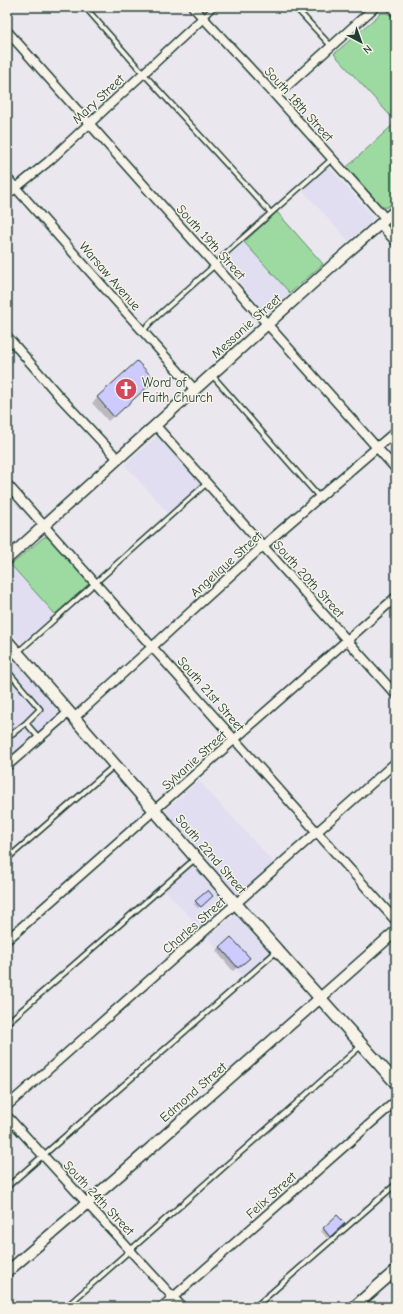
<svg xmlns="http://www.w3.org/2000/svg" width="403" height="1314" viewBox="0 0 403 1314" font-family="'Comic Neue',sans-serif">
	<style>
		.built { fill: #e1def2 }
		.green { fill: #9ddaa1; stroke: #5e8c6a }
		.shadow { fill: #0003 }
		.building { fill: #cdcafd; stroke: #1f3d34 }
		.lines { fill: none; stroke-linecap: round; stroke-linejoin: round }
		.service-casing { stroke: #1f3d34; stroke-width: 7 }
		.minor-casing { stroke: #1f3d34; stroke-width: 11 }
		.tertiary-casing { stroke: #1f3d34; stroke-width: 13 }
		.secondary-casing { stroke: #1f3d34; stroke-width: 14 }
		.service { stroke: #f7f3e8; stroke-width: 4 }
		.minor { stroke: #f7f3e8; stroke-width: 8 }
		.tertiary { stroke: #f7f3e8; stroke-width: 10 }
		.secondary { stroke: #f7f3e8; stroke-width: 11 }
		.labels { text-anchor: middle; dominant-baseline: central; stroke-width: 3; stroke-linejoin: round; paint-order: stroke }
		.street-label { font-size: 13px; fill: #1f3d34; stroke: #f7f3e8 }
		.poi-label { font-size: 13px; fill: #1f3d34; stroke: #f7f3e8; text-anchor: start }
	</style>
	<rect width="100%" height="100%" fill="#eae7ee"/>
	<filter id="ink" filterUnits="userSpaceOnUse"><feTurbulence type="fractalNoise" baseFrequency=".025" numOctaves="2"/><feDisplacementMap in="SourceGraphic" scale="8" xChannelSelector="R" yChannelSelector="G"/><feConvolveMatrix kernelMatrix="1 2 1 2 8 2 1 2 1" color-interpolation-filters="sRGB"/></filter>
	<g filter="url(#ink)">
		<!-- built -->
		<path class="built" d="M328 166 371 215 372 219 370 223 349 241 302 190Z
			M244 242 290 293 270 311H267L263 309 222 262Z
			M157 436 160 437 202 484 169 514 125 465Z
			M11 565 55 614 21 643 7 627V569Z
			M7 651 58 709 56 716 7 759Z
			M199 781 275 864 243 892 239 894 235 892 166 813 167 809Z
			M194 864 226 901 227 905 201 929 165 890Z
			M236 914 239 915 272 952 244 978 208 938Z"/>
		<!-- green -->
		<path class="green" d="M381 13C388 12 391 15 396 21V200C391 204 387 210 381 206L347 167 396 122 334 54Z
			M277 212 323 264 290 293 244 242Z
			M44 537H48L89 584 55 614 11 565Z"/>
		<!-- shadow -->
		<path class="shadow" d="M137 362 148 386 108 421 92 403Z
			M208 891 212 896 198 908 194 904Z
			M220 947 244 962 233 971 216 951Z
			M337 1217 343 1223 327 1238 321 1231Z"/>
		<!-- building -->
		<path class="building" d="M137 361 155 380 114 417 97 397Z
			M208 890 213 896 201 907 195 901Z
			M231 937 250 958 238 968 220 947Z
			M337 1215 345 1223 330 1237 323 1228Z"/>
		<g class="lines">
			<!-- service casing -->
			<g class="service-casing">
				<path id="service" d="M85 7 143 73 271 213
					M295 7 331 46
					M203 18 214 7
					M396 102V104
					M143 331 152 321 215 265 227 252 332 159
					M212 375 319 497
					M18 652 207 483
					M11 675 40 709 26 723
					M7 738 26 723 39 738
					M7 859 115 765
					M7 1023 196 858
					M7 1187 277 951
					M66 1307 362 1045
					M255 1307 396 1184"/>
			</g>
			<!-- minor casing -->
			<g class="minor-casing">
				<path id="minor" d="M193 7 276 96 386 219
					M391 7 396 13
					M7 31 396 469
					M276 96 375 7
					M7 178 195 390
					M7 195 49 161 203 18
					M380 224 396 242
					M7 336 59 396 118 459
					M156 426 396 695
					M7 484 396 921
					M74 718 263 546 396 431
					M7 766 69 712
					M7 940 396 597
					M7 1106 396 762
					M7 1116 182 1307
					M162 1307 396 1101"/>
			</g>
			<!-- tertiary casing -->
			<g class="tertiary-casing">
				<path id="tertiary" d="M7 559 333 265 396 210
					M7 1272 129 1167 396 931
					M354 1307 396 1270"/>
			</g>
			<!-- secondary casing -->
			<g class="secondary-casing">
				<path id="secondary" d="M7 641 236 904 396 1083"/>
			</g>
			<!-- service -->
			<use href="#service" class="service"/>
			<!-- minor -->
			<use href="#minor" class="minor"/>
			<!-- tertiary -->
			<use href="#tertiary" class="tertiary"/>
			<!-- secondary -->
			<use href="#secondary" class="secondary"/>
		</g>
	</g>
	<!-- icons -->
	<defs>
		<g id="church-disc" transform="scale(1.15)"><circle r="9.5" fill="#d1495b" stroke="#f7f3e8"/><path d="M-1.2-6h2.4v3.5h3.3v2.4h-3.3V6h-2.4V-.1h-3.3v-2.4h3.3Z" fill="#fff"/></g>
	</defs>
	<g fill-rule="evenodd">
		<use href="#church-disc" x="126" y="389"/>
	</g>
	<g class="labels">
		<!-- street labels -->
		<g class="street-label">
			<text transform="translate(98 99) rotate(-43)">Mary Street</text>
			<text transform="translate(299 104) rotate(48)">South 18th Street</text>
			<text transform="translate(211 242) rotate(48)">South 19th Street</text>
			<text transform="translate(110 276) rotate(49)">Warsaw Avenue</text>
			<text transform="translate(246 326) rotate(-42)">Messanie Street</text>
			<text transform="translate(226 564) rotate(-42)">Angelique Street</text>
			<text transform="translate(309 579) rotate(48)">South 20th Street</text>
			<text transform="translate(211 694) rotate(49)">South 21st Street</text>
			<text transform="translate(194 760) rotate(-42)">Sylvanie Street</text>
			<text transform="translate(211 854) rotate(49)">South 22nd Street</text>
			<text transform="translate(194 925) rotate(-41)">Charles Street</text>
			<text transform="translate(193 1092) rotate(-41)">Edmond Street</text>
			<text transform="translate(271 1195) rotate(-42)">Felix Street</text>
			<text transform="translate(99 1198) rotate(47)">South 24th Street</text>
		</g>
		<!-- poi labels -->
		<g class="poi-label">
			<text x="142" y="382">Word of<tspan x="142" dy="15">Faith Church</tspan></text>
		</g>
	</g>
	<!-- margin -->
	<rect width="403" height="1314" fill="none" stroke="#f7f3e8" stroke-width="24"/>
	<rect x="12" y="12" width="379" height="1290" fill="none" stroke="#1f3d34" stroke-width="1.5" filter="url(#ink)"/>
	<!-- north arrow -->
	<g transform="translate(361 42) rotate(139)" stroke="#f7f3e8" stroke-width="3" paint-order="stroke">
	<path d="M0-3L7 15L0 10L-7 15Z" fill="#1f3d34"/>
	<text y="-6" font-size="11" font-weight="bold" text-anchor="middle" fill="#1f3d34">N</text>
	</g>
</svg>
